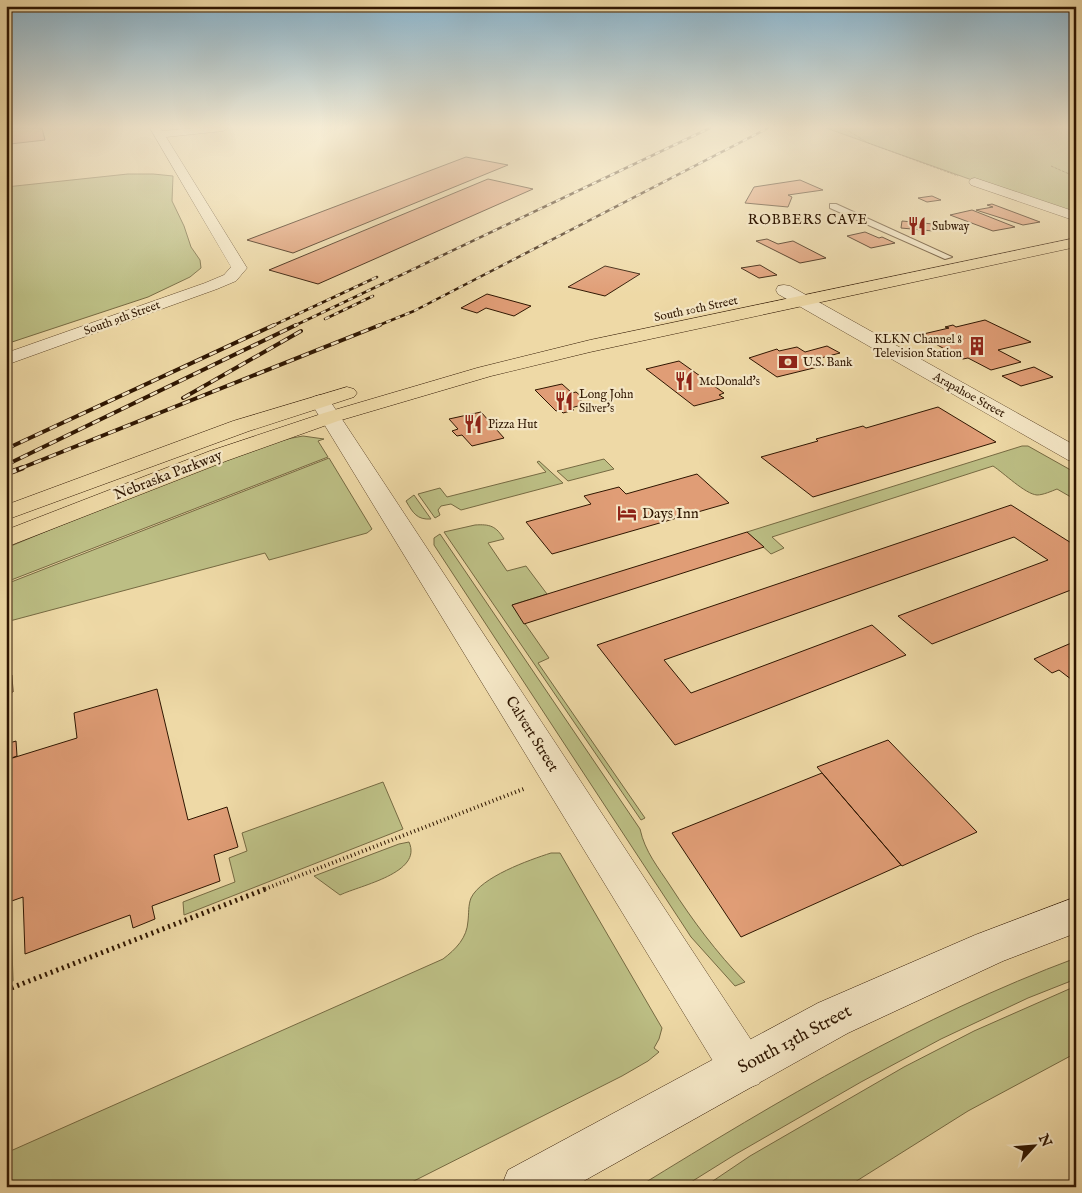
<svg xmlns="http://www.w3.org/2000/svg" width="1082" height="1193" viewBox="0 0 1082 1193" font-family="'IM FELL English',serif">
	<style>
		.green { fill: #bcbe84; stroke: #766a42 }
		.building { fill: #e09d76; stroke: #2f1601 }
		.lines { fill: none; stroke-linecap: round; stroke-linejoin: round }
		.service-casing { stroke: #5f472a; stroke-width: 2 }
		.minor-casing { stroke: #5f472a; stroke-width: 1 }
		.tertiary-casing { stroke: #5f472a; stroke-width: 1 }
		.secondary-casing { stroke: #2f1601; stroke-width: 1 }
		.primary-casing { stroke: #2f1601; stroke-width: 1 }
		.path-far2 { stroke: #2f1601; stroke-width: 1; stroke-dasharray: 0.5 1; stroke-linecap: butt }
		.path-far1 { stroke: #2f1601; stroke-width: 4; stroke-dasharray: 1 3; stroke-linecap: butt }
		.path { stroke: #2f1601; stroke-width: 5; stroke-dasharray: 2 4; stroke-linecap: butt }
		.service { fill: #f4e6c5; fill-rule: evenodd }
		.minor { fill: #f4e6c5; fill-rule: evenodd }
		.tertiary { fill: #f4e6c5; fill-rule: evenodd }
		.secondary { fill: #f4e6c5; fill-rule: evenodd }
		.primary { fill: #eed9a6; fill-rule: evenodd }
		.rail-far2-casing { stroke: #2f1601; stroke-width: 2.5 }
		.rail-far1-casing { stroke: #2f1601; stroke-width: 4 }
		.rail-casing { stroke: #2f1601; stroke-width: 5.5 }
		.rail-far2 { stroke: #f4e6c5; stroke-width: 2; stroke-dasharray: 5; stroke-linecap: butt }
		.rail-far1 { stroke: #f4e6c5; stroke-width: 2.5; stroke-dasharray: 8; stroke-linecap: butt }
		.rail { stroke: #f4e6c5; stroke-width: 4; stroke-dasharray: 11; stroke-linecap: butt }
		.labels { text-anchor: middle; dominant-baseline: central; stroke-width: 4.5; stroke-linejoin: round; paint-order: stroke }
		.far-poi-label { font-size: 12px; fill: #2f1601; stroke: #f4e6c5; text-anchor: start }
		.far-street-label { font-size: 12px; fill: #2f1601; stroke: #f4e6c5 }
		.far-neighbourhood-label { font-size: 14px; letter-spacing: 1px; fill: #2f1601; stroke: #f4e6c5 }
		.street-label { font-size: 15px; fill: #2f1601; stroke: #f4e6c5 }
		.poi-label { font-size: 15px; fill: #2f1601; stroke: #f4e6c5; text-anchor: start }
		.near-street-label { font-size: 18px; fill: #2f1601; stroke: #f4e6c5 }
	</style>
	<rect width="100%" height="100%" fill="#eed9a6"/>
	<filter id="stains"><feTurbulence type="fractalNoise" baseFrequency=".004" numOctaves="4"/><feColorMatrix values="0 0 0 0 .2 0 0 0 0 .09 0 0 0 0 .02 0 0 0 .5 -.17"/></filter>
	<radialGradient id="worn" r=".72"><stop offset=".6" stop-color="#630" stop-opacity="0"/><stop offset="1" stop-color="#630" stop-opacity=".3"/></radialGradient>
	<!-- green -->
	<path class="green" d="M826 128H1076V217Z
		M128 174H153L173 176 172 201 184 226 191 247 200 260 201 268 190 277 148 297 6 344V187Z
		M303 436 324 439 318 441 328 457 6 582V548C70 521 134 496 198 471 232 459 268 441 303 436Z
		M1022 446H1028L1076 473V500L1057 489C1052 491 1043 495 1037 495 1025 494 1004 473 993 466L772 537 784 548 771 554 747 532Z
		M329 458 372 529 367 533 269 560 265 553 6 622V584Z
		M604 459 614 469 568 481 557 471Z
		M539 461 563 483 461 510 451 504 441 506 438 510 440 515 435 518 418 494 440 488 447 497 546 472 537 462Z
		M414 495 431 519C417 520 413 513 406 501Z
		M475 525C490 524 496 526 504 539L488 543 507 571 526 566 547 594 512 605 549 658 538 663 645 818 641 820 444 532Z
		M440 534 640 829C645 852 658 867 671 887 693 921 716 952 745 982L735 986 691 937 434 545V538Z
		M383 782 403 829 184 915 183 902 235 882 229 858 247 851 242 833Z
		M409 842C423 873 361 885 340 895L314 876 399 844Z
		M551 853H560L662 1028 659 1039 654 1048 659 1052 648 1061 622 1076 402 1187H6V1153L443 959C456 949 467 938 468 921 469 913 468 906 471 898 481 877 529 860 551 853Z
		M11 916 13 981 6 983V918Z
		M1076 958V979L1028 998 941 1039 861 1082 736 1154 683 1187H638C781 1099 918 1017 1076 958Z
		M1076 986V1053L968 1111 847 1187H704L750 1156 904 1067 974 1031Z"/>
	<!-- building -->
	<path class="building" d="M8 128H42L45 140 10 144Z
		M466 157 508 165 293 253 247 240Z
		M488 179 533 189 318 284 269 270Z
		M800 180 823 190 788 195 792 197 788 207 745 203 754 187Z
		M932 196 941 200 927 202 918 198Z
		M992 204 1040 222 1023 225 976 210 993 207 987 205Z
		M972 210 1015 227 993 231 950 215Z
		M902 221 933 224V231L901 228Z
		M865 232 879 238 882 237 895 243 871 248 847 236Z
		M767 239 778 244 793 241 826 258 800 263 756 241Z
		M760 265 777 275 759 278 741 268Z
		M605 266 640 274 605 296 568 287Z
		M487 294 531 306 514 316 486 308 477 313 461 308Z
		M985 320 1031 342 998 350 1021 362 991 370 968 358 963 359 919 335 949 328 945 327 953 325 956 327Z
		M827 346 840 353 817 359 826 365 777 377 749 358 777 349 779 351 797 347 805 352Z
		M679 361 724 393 719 395 724 398 694 406 646 369Z
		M1034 367 1053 377 1021 386 1002 376Z
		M562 384 572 393 576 392 582 397 578 398 585 404 571 408 574 410 563 413 560 410 556 411 535 390Z
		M938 407 996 442 813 497 761 457 818 441 816 439 863 426 866 428Z
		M481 412 504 438 472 446 462 435 457 436 452 431 458 429 449 419Z
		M697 474 729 503 552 554 526 522 591 504 584 496 619 487 626 494Z
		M1011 505 1076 546V588L932 644 898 616 1048 560 1014 537 664 660 691 693 872 625 906 655 675 745 597 645Z
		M747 532 764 547 524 624 512 605Z
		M1076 641V683L1059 670 1052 673 1034 659Z
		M12 675 13 692 6 694V676Z
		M157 689 188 820 227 807 238 847 214 855 220 881 152 906 155 919 133 928 130 915 25 954 23 897 6 903V760L77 738 74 713Z
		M888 740 977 832 902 866 817 767Z
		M16 741 17 756 6 760V744Z
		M822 773 901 865 741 937 672 833Z"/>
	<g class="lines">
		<!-- service casing -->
		<g class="service-casing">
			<path id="service" d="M830 204H836L952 257 945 259 830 208Z"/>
		</g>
		<!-- minor casing -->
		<g class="minor-casing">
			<path id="minor" d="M150 128H160L162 131 196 128H228L223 131 166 137 247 268 236 281 217 289 6 365V353L205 283 224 275 231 267Z
				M975 178 1076 212V221L971 185 969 182 971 179Z
				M320 395 327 397 330 401 759 1052 765 1068 759 1084 743 1090 727 1084 310 401 313 397Z"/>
		</g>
		<!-- tertiary casing -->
		<g class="tertiary-casing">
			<path id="tertiary" d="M784 285 790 286 1076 446V462L1068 460 778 294 776 290 778 286Z"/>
		</g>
		<!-- secondary casing -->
		<g class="secondary-casing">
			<path id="secondary" d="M1076 897V933L1003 961 848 1033 573 1187H501L508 1170 818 1003 975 935Z"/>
		</g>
		<!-- primary casing -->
		<g class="primary-casing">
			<path id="primary" d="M1076 238V247L590 352 491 376 338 421 226 461 6 547V530L210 451 324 413 477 368 590 340Z
				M347 387 354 389 357 393 354 397 249 431 6 520V505L233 421Z"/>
		</g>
		<!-- path-far2 -->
		<path class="path-far2" d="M844 128 868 143 958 176
			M1051 166 1076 177"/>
		<!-- path-far1 -->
		<path class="path-far1" d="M265 889 526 788"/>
		<!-- path -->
		<path class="path" d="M6 990 268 888"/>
		<!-- service -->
		<use href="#service" class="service"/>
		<!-- minor -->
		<use href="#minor" class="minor"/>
		<!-- tertiary -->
		<use href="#tertiary" class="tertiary"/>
		<!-- secondary -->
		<use href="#secondary" class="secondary"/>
		<!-- primary -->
		<use href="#primary" class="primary"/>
		<!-- rail-far2 casing -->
		<g class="rail-far2-casing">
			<path id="rail-far2" d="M325 319 373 296
				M272 326 377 277
				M294 326 710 128
				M377 326 414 311 768 128"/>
		</g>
		<!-- rail-far1 casing -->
		<g class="rail-far1-casing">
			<path id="rail-far1" d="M183 398 301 331
				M6 449 274 325
				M6 465 296 325
				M19 469 380 325"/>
		</g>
		<!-- rail casing -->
		<g class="rail-casing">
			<path id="rail" d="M6 474 22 468"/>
		</g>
		<!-- rail-far2 -->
		<use href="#rail-far2" class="rail-far2"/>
		<!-- rail-far1 -->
		<use href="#rail-far1" class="rail-far1"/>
		<!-- rail -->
		<use href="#rail" class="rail"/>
	</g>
	<!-- sky -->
	<linearGradient id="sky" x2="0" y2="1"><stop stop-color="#89b6d1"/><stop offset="0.43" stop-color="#f7eed7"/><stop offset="1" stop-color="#f7eed7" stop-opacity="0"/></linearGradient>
	<rect width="1082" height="295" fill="url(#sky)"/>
	<!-- icons -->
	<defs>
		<g id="restaurant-bare" transform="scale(1.5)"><path d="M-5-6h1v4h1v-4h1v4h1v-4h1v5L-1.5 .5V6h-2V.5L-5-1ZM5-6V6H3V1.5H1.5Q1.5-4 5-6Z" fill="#8f2418" stroke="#f4e6c5" stroke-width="2.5" paint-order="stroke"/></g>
		<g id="building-bare" transform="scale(1.5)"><path d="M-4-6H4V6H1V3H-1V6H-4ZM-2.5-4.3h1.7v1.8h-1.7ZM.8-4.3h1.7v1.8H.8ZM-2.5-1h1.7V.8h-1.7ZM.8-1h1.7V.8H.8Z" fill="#8f2418" stroke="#f4e6c5" stroke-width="2.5" paint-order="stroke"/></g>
		<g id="bank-bare" transform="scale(1.5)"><path d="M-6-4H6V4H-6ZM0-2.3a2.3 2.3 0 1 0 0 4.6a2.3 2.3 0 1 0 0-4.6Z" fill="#8f2418" stroke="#f4e6c5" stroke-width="2.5" paint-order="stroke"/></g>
		<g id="hotel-bare" transform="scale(1.5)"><path d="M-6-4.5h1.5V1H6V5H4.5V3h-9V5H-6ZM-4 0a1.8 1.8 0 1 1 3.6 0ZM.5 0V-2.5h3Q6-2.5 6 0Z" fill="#8f2418" stroke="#f4e6c5" stroke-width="2.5" paint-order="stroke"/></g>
	</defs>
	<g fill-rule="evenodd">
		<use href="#restaurant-bare" x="917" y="226"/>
		<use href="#building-bare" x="977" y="346"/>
		<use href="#bank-bare" x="788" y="362"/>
		<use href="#restaurant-bare" x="684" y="381"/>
		<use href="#restaurant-bare" x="564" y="401"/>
		<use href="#restaurant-bare" x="473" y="424"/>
		<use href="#hotel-bare" x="627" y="513"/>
	</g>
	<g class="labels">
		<!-- far-poi labels -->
		<g class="far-poi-label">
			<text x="932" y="226">Subway</text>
			<text x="962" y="339" text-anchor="end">KLKN Channel 8<tspan x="962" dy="14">Television Station</tspan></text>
			<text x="803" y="362">U.S. Bank</text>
			<text x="699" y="381">McDonald's</text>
			<text x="579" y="394">Long John<tspan x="579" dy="14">Silver's</tspan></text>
			<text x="488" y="424">Pizza Hut</text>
		</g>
		<!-- far-street labels -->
		<g class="far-street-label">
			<text transform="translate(696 309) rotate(-12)">South 10th Street</text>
			<text transform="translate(122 318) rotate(-20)">South 9th Street</text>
			<text transform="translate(969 395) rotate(29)">Arapahoe Street</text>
		</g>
		<!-- far-neighbourhood labels -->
		<g class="far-neighbourhood-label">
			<text x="808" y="220">ROBBERS CAVE</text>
		</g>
		<!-- street labels -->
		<g class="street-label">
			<text transform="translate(168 475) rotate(-21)">Nebraska Parkway</text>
			<text transform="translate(532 734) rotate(58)">Calvert Street</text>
		</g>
		<!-- poi labels -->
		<g class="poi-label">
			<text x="642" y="513">Days Inn</text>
		</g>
		<!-- near-street labels -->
		<g class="near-street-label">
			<text transform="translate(795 1040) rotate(-28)">South 13th Street</text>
		</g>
	</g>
	<!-- margin -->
	<rect width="1082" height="1193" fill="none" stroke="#eed9a6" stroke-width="25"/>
	<rect x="8" y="8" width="1067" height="1178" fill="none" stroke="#2f1601" stroke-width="2.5"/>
	<rect x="12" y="12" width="1057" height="1168" fill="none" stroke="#2f1601"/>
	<!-- north arrow -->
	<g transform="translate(1034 1146) rotate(64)" stroke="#f4e6c5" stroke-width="4" paint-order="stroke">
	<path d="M0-4L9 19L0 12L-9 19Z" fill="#2f1601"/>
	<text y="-8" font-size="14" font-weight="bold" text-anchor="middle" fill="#2f1601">N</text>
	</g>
	<rect width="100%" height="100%" filter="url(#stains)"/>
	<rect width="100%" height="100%" fill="url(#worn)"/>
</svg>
